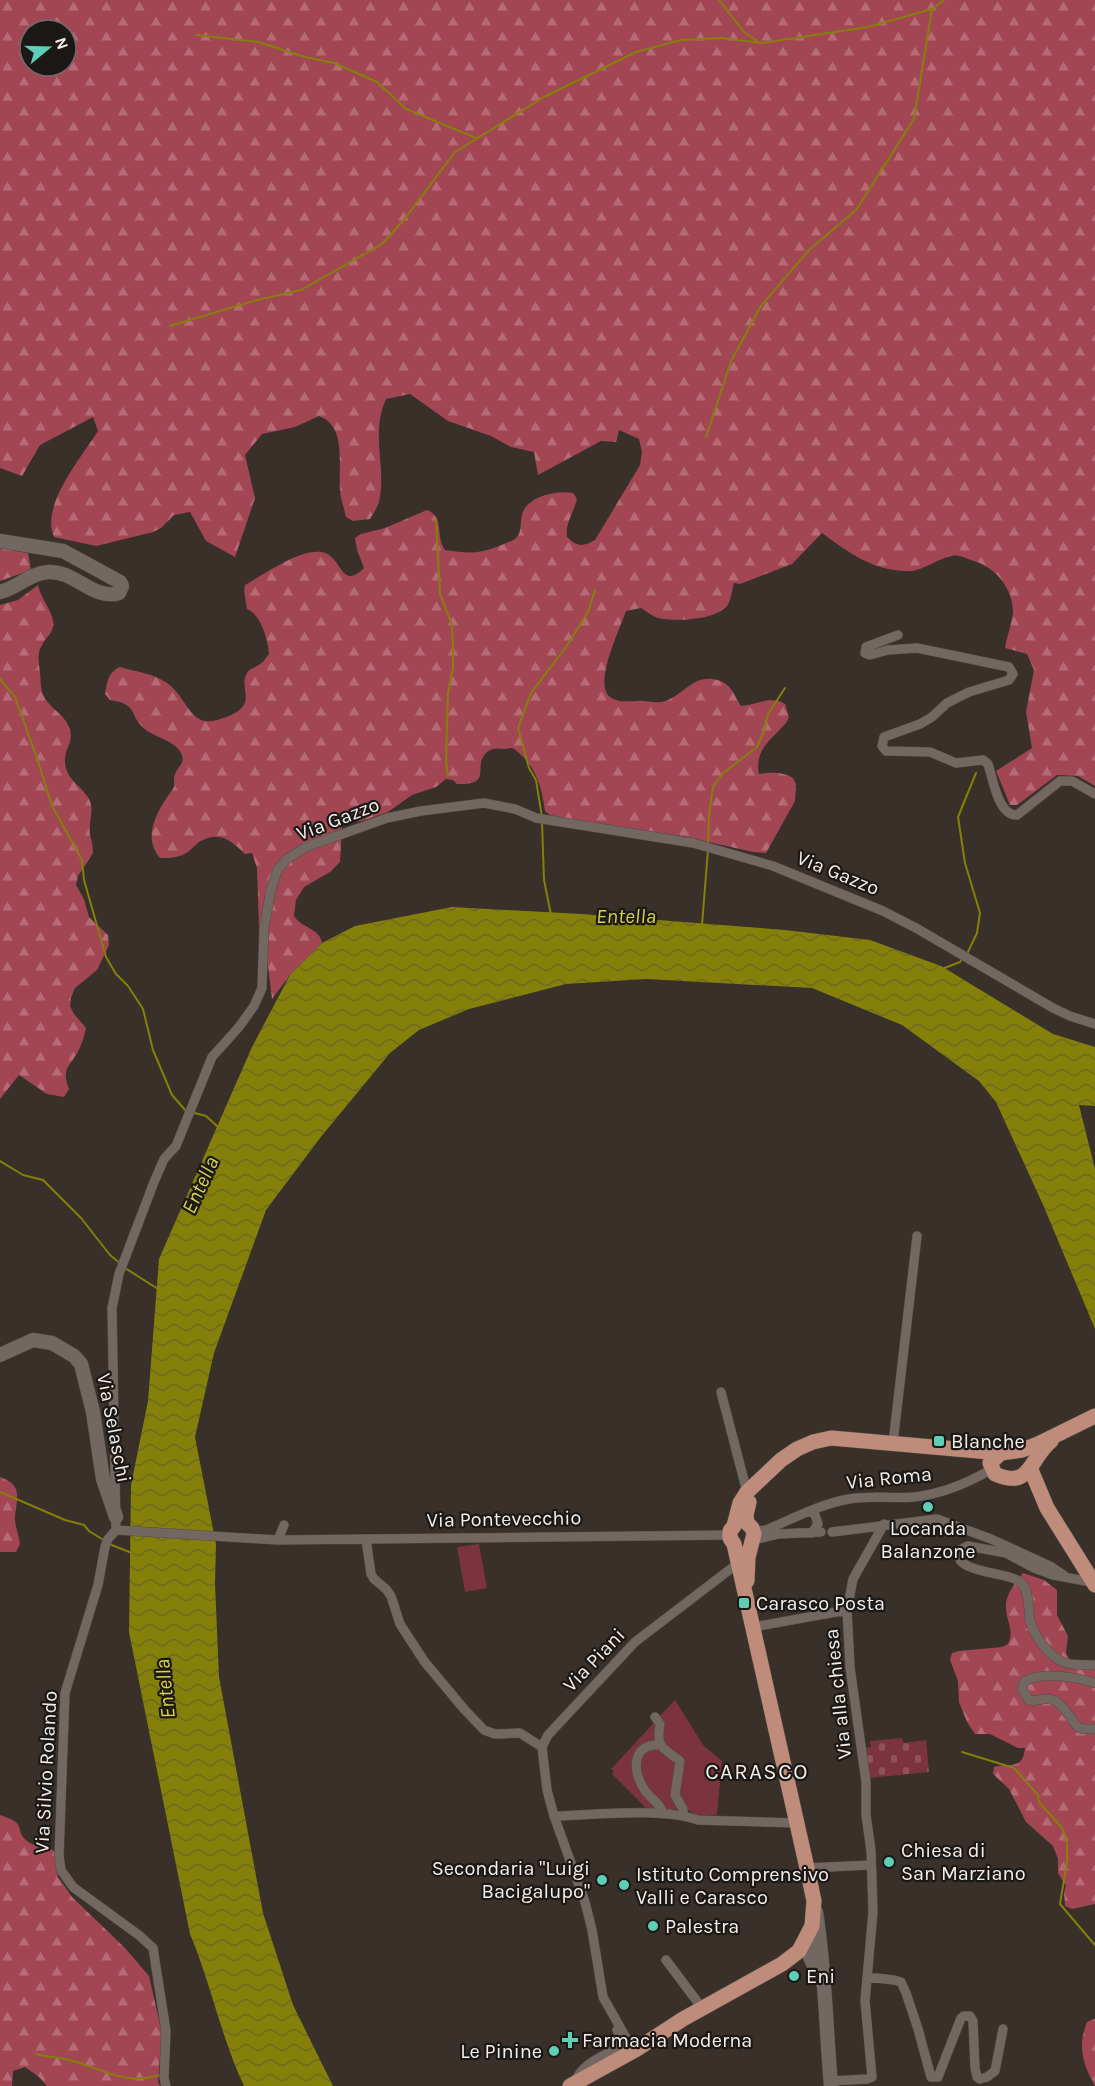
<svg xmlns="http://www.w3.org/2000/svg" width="1095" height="2086" viewBox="0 0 1095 2086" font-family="Karla,sans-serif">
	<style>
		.forest { fill: url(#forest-firs); fill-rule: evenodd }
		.cemetery { fill: url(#cemetery-stones) }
		.park { fill: #7b343e }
		.water { fill: url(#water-waves) }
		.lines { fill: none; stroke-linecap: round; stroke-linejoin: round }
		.stream { stroke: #84800a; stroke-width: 2 }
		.street-casing { stroke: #524c45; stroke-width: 10 }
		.secondary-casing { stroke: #524c45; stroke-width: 15 }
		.primary-casing { stroke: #524c45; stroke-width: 16 }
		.street { stroke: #726861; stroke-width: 9 }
		.secondary { stroke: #726861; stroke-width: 14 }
		.primary { stroke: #bf8b7a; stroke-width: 15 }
		.poi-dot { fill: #5eceb7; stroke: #1c1815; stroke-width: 2 }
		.labels { text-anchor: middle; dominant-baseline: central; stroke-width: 4.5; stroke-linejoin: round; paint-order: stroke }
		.street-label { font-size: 20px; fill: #f5efeb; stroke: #1c1815 }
		.poi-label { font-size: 20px; fill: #f5efeb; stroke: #1c1815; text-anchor: start }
		.water-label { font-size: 21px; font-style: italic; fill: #d7d34b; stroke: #1c1815 }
		.quarter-label { font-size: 22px; letter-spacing: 1.5px; fill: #f5efeb; stroke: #1c1815 }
	</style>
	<defs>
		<pattern id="forest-firs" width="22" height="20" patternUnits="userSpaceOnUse" patternTransform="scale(1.5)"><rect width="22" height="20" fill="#a34654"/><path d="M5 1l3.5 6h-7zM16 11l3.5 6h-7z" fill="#b56a75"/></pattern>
		<pattern id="cemetery-stones" width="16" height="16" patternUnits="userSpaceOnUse" patternTransform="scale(1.5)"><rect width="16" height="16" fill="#7b343e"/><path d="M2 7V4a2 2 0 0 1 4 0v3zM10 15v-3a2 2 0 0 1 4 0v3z" fill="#8e525a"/></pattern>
		<pattern id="water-waves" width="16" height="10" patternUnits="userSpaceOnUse" patternTransform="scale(1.5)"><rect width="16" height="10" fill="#84800a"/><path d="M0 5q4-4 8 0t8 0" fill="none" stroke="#6d6a22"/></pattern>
	</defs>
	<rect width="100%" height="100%" fill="#383029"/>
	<!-- forest -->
	<path class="forest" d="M0 0H1095V786L1078 776 1057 775 1017 805H1010L996 771 1032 748 1026 712 1034 670 1027 654 1005 648C1007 636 1012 623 1013 612 1013 588 995 567 974 561 967 559 958 554 952 556 935 559 922 573 904 571 870 569 848 552 822 533L792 564 740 584 734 583C732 590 731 601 727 606 716 620 674 622 658 618 652 616 646 611 641 608L626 611C620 629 593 684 610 697 618 703 628 701 637 701 648 700 657 705 668 700 686 692 695 674 717 680 732 684 733 694 741 706 756 705 771 695 785 704L789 717 786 723C771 740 754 750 759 774 771 772 784 772 793 778L796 784 795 801 766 853 753 852 682 836 582 823 550 815 545 811C542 789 537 769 520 754 518 752 515 749 512 748 509 748 506 749 503 749 497 748 491 748 486 753 472 767 494 785 457 784L453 780 446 779 436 787 412 795 388 812 362 821 349 822 342 826 340 862 330 872 304 887 296 900 294 916C301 928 320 928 322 943L290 975 272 999 267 958 259 927 257 868 252 853 245 854C231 840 219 830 199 842 195 845 192 849 188 852 179 858 170 858 160 858 144 839 154 817 166 799 168 795 172 791 174 787 175 783 173 778 175 774 178 766 186 763 181 753 175 741 157 738 146 730 127 715 141 705 110 700L105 694C107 683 108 672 120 667 136 672 153 673 167 683 189 698 189 732 223 718 230 716 239 712 243 706 250 698 241 684 246 675 249 668 255 668 260 664 264 662 266 657 269 654 268 640 261 614 247 609L244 591 245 585C265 574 299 549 321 552 342 554 340 592 364 568L357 550 355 538 361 534 385 528 427 510C445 517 435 536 445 550 471 554 479 554 504 544 508 542 513 541 516 538 522 533 520 522 522 515 526 497 556 490 573 493L577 499C574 512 565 523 567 537 578 547 582 547 595 540L640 465 642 452 639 439 619 430 616 442 601 441 538 475 534 452 511 447 491 436 448 421 410 394 386 399C370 435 387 467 379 502 377 508 373 514 370 519L353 521 346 517C344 507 340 498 340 489 338 465 347 426 319 416L295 427 262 434 245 455 255 498 235 557 206 541 190 512 174 515 161 528 153 532 96 546 54 537C40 505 82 457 98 431L93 417 40 445 22 476 0 468ZM30 30H66V66H30Z
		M0 548 28 553 31 570 0 581Z
		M38 585C40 598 56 615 53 627 52 633 46 638 43 643 36 654 39 661 40 673 41 679 40 685 42 691 46 707 63 712 69 727 75 743 64 748 65 762 66 780 81 785 89 799 95 811 88 822 90 835 92 842 93 846 93 853L78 876 76 885 84 899 89 917 108 935 109 945 97 970 75 988 71 997 70 1006 74 1014 86 1028C84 1037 81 1047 76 1055 67 1069 62 1071 69 1089L64 1097 47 1094 19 1075 0 1099V605L18 600Z
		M0 1477C23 1485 17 1497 15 1516 14 1524 19 1535 20 1544L16 1552H0Z
		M1023 1573 1044 1580 1057 1590V1615L1068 1636 1066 1653 1074 1667 1095 1670V1904L1072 1909 1065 1906 1064 1892 1066 1886 1058 1873V1859L1053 1846 1026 1822 1009 1789 993 1774 994 1767C1008 1763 1023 1771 1025 1748H1018L990 1734H975L967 1722 959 1702 958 1681 950 1660 952 1653 959 1651 1002 1647 1008 1644C1015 1630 1006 1621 1006 1607 1005 1595 1016 1582 1023 1573Z
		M0 1815C29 1824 13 1829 27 1841 34 1847 46 1845 54 1851L58 1877 72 1897 125 1948 149 1976 162 2033 158 2082 160 2086H47L39 2077 25 2067 13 2071 12 2086H0Z
		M1094 2019H1095V2086C1083 2064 1077 2047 1087 2022Z"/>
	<!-- cemetery -->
	<path class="cemetery" d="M902 1738 904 1743 926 1740 929 1772 869 1778 864 1748 871 1747 870 1741Z"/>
	<!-- park -->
	<path class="park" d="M479 1544 487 1588 465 1592 457 1547Z
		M675 1700 703 1745 722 1761 717 1815 698 1816 688 1810 646 1808 612 1774 614 1771 611 1769Z"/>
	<!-- water -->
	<path class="water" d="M452 907 581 914 785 930 870 940 941 966 1053 1034 1095 1047V1106L1079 1105 1095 1169V1329L1044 1207 996 1102 979 1081 902 1025 812 988 646 979 566 984 469 1009 419 1030 390 1053 320 1138 266 1210 214 1353 195 1437 216 1544 215 1584 219 1677 263 1913 293 2005 333 2086H244C221 2037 211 1984 190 1934L129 1632 131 1485 148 1401 159 1259 252 1047 290 975 322 943 355 926Z"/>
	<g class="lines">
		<!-- stream -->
		<path class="stream" d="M719 0 744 32 760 43
			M196 35 258 42 305 57 334 63 377 82 406 109 476 138
			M170 326 257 300 301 290 382 244 403 221 455 152 544 97 636 52 681 40 722 38 762 43 868 27 932 9 944 0
			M706 437 731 361 761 306 809 250 856 210 914 119 932 9
			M436 519 440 594 452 625 453 645V668L448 693 446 761 448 776
			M0 679 15 697 37 758 52 806 82 860 84 880 106 957 116 974 128 986 143 1009 153 1050 172 1095 186 1111
			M542 817 536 780 529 768 518 728 531 693 566 647 588 612 595 590
			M542 822 544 880 551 915
			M708 844 709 816 713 787 722 774 757 747 763 734 768 714 785 688
			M702 925 708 850
			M967 954 977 933 980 913 965 863 958 817 976 773
			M942 969 960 962 963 958
			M191 1112 206 1116 219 1128
			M0 1161 23 1175 43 1180 81 1218 110 1255 121 1264
			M125 1268 158 1289
			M0 1492 65 1520 84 1525 89 1531 105 1541
			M109 1544 132 1553
			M962 1752 1014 1768 1038 1795 1039 1802 1063 1829 1067 1843V1862L1060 1904 1095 1945
			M36 2054C47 2057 58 2057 69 2060 102 2068 123 2086 160 2075"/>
		<!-- street casing -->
		<g class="street-casing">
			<path id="street" d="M898 635 866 647 865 653 870 655 888 650 917 648 1009 667 1013 674 1009 680 969 692 947 703 932 717 920 724 884 737 882 746 886 751 930 752 956 763 983 760 988 764C993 779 998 816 1017 815L1060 781H1072L1095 794
				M721 1392 747 1492
				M893 1443 917 1236
				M811 1512 815 1515 818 1524 812 1533
				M284 1525 278 1540 116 1530 112 1308 119 1274 154 1182 164 1159 176 1146 212 1057 239 1027 254 1006 262 988 264 928 271 889 278 869 287 859 306 847 387 818 421 811 484 803 515 809 536 818 693 843 773 866 883 911 916 928 1053 1008 1070 1016 1095 1024
				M116 1530 108 1539 105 1547 98 1585 65 1693 59 1856 61 1870 73 1887 140 1936 153 1948 166 2031 164 2078 166 2086
				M754 1531 766 1530C792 1519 820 1504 849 1499 870 1495 892 1499 914 1497 942 1494 968 1483 992 1469
				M832 1532 937 1519 991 1539 1050 1566 1065 1576
				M366 1539 371 1574 374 1579 386 1589 391 1596 400 1624 424 1661 464 1709 484 1730 495 1734 520 1733 542 1747
				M278 1540 730 1535
				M753 1540 778 1534 821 1532
				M1091 1582 1053 1575 1034 1568 1006 1553 968 1546C963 1548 960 1549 959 1555 957 1572 1008 1573 1019 1581 1030 1589 1028 1607 1030 1620 1033 1635 1048 1655 1063 1662 1071 1666 1086 1664 1095 1665
				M754 1627 847 1610
				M1095 1683C1077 1677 1040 1671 1024 1682L1022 1689 1029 1700C1036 1702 1042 1698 1049 1699 1062 1700 1069 1718 1078 1727L1083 1729H1095
				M655 1717 660 1724C656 1748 662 1747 680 1761L675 1795 683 1809V1815
				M660 1745C632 1743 632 1770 644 1789 650 1799 660 1802 663 1814
				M554 1816C593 1815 663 1807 698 1820L797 1823
				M807 1868 871 1865
				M666 1960 702 2008
				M867 1977 894 1980 901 1982 906 1993 918 2029 931 2077H938L961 2018 964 2016H970L973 2021 975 2068 977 2077 980 2079 987 2077 995 2071 1003 2029
				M637 2049 629 2043 603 1997 592 1930 585 1902 554 1816 547 1790 542 1747 548 1735 635 1642 737 1564
				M831 2081 867 2079 872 2077 865 2001 873 1912 871 1851 866 1815V1782L850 1667 847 1610 853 1579 884 1524
				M575 2082C582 2063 602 2057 619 2047L620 2037 617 2030"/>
		</g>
		<!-- secondary casing -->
		<g class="secondary-casing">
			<path id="secondary" d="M0 541 63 551 120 582 122 586 119 593C94 601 74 570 48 572 30 573 17 588 0 592
				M0 1355 33 1340 52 1343 74 1356 81 1364 93 1412 103 1479 116 1517
				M816 1912C825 1969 826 2028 831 2086
				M811 1941 805 1940 807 1950 820 1980"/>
		</g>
		<!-- primary casing -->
		<g class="primary-casing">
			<path id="primary" d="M990 1463 1001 1453 1022 1450 1038 1444 1095 1416
				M990 1463 995 1474C1031 1490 1029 1459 1051 1441
				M1031 1470 1047 1508 1095 1585
				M747 1581 748 1557 754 1534 752 1528 747 1523 746 1515 749 1502
				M570 2086 637 2049 683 2019 782 1964 799 1951 812 1926 814 1901 807 1868 734 1544 730 1538V1531L734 1526 740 1503 747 1492 781 1460 797 1449 813 1442 831 1438 1001 1453"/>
		</g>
		<!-- street -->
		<use href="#street" class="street"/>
		<!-- secondary -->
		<use href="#secondary" class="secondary"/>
		<!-- primary -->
		<use href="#primary" class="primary"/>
	</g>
	<!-- markers -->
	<g class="poi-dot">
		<rect x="933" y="1435" width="12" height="12" rx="3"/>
		<circle cx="928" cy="1507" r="6"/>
		<rect x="738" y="1597" width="12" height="12" rx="3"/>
		<circle cx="889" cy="1862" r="6"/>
		<circle cx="602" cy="1880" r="6"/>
		<circle cx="624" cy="1885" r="6"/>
		<circle cx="653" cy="1926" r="6"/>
		<circle cx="794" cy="1976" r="6"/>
		<path d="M567 2031h6v6h6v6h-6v6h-6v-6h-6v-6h6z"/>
		<circle cx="554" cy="2051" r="6"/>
	</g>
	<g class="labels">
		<!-- street labels -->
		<g class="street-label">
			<text transform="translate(338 819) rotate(-21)">Via Gazzo</text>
			<text transform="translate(838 873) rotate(22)">Via Gazzo</text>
			<text transform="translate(114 1428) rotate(79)">Via Selaschi</text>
			<text transform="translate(889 1478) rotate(-6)">Via Roma</text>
			<text transform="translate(504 1519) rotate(-1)">Via Pontevecchio</text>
			<text transform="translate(594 1660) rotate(-46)">Via Piani</text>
			<text transform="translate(838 1694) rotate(-96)">Via alla chiesa</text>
			<text transform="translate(46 1772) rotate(-87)">Via Silvio Rolando</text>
		</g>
		<!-- poi labels -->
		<g class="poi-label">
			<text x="951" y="1441">Blanche</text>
			<text x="928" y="1528" text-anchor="middle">Locanda<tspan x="928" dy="23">Balanzone</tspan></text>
			<text x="756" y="1603">Carasco Posta</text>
			<text x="901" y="1850">Chiesa di<tspan x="901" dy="23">San Marziano</tspan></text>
			<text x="590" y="1868" text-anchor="end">Secondaria "Luigi<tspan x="590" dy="23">Bacigalupo"</tspan></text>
			<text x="636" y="1874">Istituto Comprensivo<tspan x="636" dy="23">Valli e Carasco</tspan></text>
			<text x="665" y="1926">Palestra</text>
			<text x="806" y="1976">Eni</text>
			<text x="582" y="2040">Farmacia Moderna</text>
			<text x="542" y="2051" text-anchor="end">Le Pinine</text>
		</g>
		<!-- water labels -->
		<g class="water-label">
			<text x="626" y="916">Entella</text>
			<text transform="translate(200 1185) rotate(-65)">Entella</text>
			<text transform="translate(165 1689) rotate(-96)">Entella</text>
		</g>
		<!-- quarter labels -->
		<g class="quarter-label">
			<text x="757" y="1772">CARASCO</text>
		</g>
	</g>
	<!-- north arrow -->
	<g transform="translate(48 48) rotate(71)"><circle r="28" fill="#1c1815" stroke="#736e6b" stroke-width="1.5"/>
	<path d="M0-4.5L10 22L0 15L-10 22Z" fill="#5eceb7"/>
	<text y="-9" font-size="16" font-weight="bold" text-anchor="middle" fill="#f5efeb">N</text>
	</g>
</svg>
